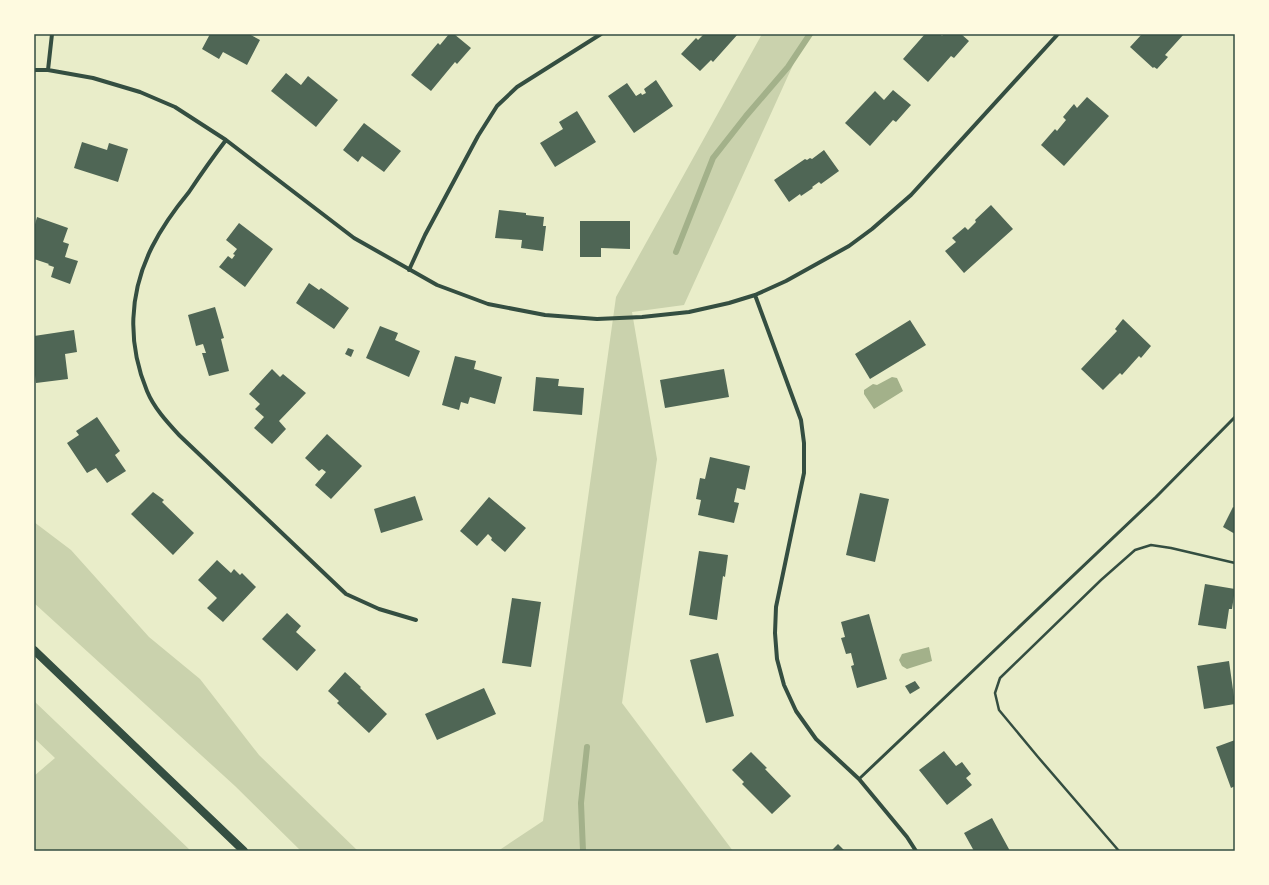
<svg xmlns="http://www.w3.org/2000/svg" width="1269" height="885" viewBox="0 0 1269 885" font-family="Arial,sans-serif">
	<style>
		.green { fill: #cad2ad }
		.water { fill: #a3b18a }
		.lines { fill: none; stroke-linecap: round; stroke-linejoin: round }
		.stream { stroke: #a3b18a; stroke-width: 6 }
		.building { fill: #4f6655 }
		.path { stroke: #344e41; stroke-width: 2.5 }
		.service { stroke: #344e41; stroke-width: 3 }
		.minor { stroke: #344e41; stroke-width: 4 }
		.secondary { stroke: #344e41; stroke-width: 8 }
		.neatline { fill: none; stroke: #344e41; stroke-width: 1.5 }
	</style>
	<rect width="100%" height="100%" fill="#e9edc9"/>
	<!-- green -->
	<path class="green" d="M762 34H807L684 305 632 312 657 459 622 703 733 851H498L543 821 616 297Z
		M34 522 71 550 149 637 200 679 259 755 358 851H301L235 786 34 603Z
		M34 701 191 851H34V776L55 758 34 738Z"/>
	<!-- water -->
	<path class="water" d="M892 377 897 378 903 391 874 409 864 394V390L873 384 877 385Z
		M929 647 932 661 907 669 902 666 899 660 902 654Z"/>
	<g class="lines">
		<!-- stream -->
		<path class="stream" d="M676 252 713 158 746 116 788 67 810 34
			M583 851 581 803 587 747"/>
	</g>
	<!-- building -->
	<path class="building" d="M210 34H249L260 40 247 65 223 52 219 59 202 49Z
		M449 34H454L471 48 457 64 455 62 431 91 411 75 438 43 440 45Z
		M704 34H738L713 62 711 60 700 71 681 54 696 38 698 40Z
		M925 34H940L942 36 944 34H961L969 41 954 58 951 56 928 82 903 59Z
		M1142 34H1184L1165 55 1168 57 1157 69 1154 67 1153 68 1130 47Z
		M286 73 301 85 308 76 338 100 316 127 271 91Z
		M656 80 673 106 634 133 608 96 627 83 636 96 641 93 642 95 646 93 644 89Z
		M893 90 911 105 896 122 893 120 870 146 845 123 875 91 884 100Z
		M1087 97 1109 116 1064 166 1041 145 1055 129 1057 131 1066 120 1063 117 1074 104 1077 108Z
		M577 111 596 142 555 167 540 143 563 129 559 122Z
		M364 123 401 151 384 172 362 156 358 162 343 150Z
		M82 142 107 150 109 143 128 149 118 182 74 168Z
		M824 150 839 171 821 184 819 182 812 187 813 188 801 196 800 194 789 202 774 180 805 159 807 160 810 158 812 159Z
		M991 205 1013 229 964 273 945 251 956 242 952 238 965 227 968 230 976 222 975 220Z
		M499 210 526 213V215L544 217 543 226H546L543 251 521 248 522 240 495 238Z
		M37 217 68 228 63 242 69 244 65 257 78 261 70 284 51 277 54 267 48 265 49 264 34 259V228Z
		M580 221H630V249L601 248V257H580Z
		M239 223 273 249 245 287 219 267 228 256 232 259 235 255 233 254 237 249 226 240Z
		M309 283 319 290 321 288 349 308 334 329 296 303Z
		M215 307 224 338 221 339 229 371 209 376 202 353H206L203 344 196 346 188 315Z
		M1123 319 1151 346 1141 358 1139 356 1122 375 1120 373 1103 390 1081 369 1117 331 1115 329Z
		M910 320 926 345 870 379 855 354Z
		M380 326 398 333 395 340 420 351 409 377 366 358Z
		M74 330 77 352 65 354 68 379 36 383 34 367V336Z
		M348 348 354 350 351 357 345 354Z
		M455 356 476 361 474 369 502 377 495 404 470 397 468 404 461 402 459 410 442 405Z
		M272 369 280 377 283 374 306 393 279 421 286 429 272 444 254 428 264 417 255 409 260 404 249 394Z
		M724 369 729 397 665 408 660 380Z
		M536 377 559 379 558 386 584 388 582 415 533 411Z
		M97 417 120 451 115 455 126 471 107 483 96 468 87 473 67 443 79 435 76 431Z
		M327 434 362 466 331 499 315 485 326 472 322 469 319 471 305 458Z
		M710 457 750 466 745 490 737 488 734 502 739 503 734 523 698 515 701 500 696 499 700 478 705 479Z
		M153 492 164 500 162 502 194 533 173 555 131 514Z
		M860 493 889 499 875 562 846 555Z
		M415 496 423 520 381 533 374 509Z
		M489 497 526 528 505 552 491 540 492 538 488 534 477 546 460 531Z
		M1233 507 1235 508V534L1223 527Z
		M699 551 728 555 725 577 723 576 717 620 689 615Z
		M217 560 231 573 234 569 240 575 242 573 256 587 223 622 207 608 217 598 198 580Z
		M1205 584 1235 589 1232 609H1229L1226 629 1198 625Z
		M512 598 541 602 531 667 502 663Z
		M287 613 301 626 296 632 316 650 297 671 262 639Z
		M869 614 887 679 857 688 851 666 854 665 851 653 846 654 841 638 845 637 841 622Z
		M718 653 734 716 706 723 690 660Z
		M1229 661 1235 704 1204 709 1197 666Z
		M345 672 361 687 360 688 387 714 369 733 337 703 339 701 328 691Z
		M915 681 920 688 910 694 905 686Z
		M484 688 496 714 437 740 425 714Z
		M1235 740V786L1231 788 1216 747Z
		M944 751 956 766 962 762 971 774 966 778 972 785 947 805 919 770Z
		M751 752 767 768 765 769 791 796 772 814 742 784 744 782 732 770Z
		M992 818 1010 851H974L964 833Z
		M838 844 845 851H831Z"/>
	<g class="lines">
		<!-- path -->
		<path class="path" d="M1119 851 1038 757 999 710 995 693 1000 678 1101 580 1135 550 1151 545 1171 548 1235 563"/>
		<!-- service -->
		<path class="service" d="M859 779 1156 497 1235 417"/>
		<!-- minor -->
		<path class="minor" d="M34 70H48L93 78 140 92 175 107 226 140 354 238 437 285 488 304 545 315 597 319 642 317 689 312 729 303 755 295 786 281 849 246 872 229 911 195 1058 34
			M48 70 52 34
			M226 140C213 157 201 174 189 192 175 209 162 227 152 247 129 293 127 343 147 391 154 408 167 422 179 435L346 594 379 609 416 620
			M409 270 425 235 478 136 497 106 517 87 601 34
			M755 295 801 420 804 443V473L776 607 775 633 777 659 784 685 796 711 816 739 859 779 907 837 916 851"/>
		<!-- secondary -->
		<path class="secondary" d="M34 650 244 851"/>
	</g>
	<!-- border -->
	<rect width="1269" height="885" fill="none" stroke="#fefae0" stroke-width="70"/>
	<rect x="35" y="35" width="1199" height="815" class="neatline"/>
</svg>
